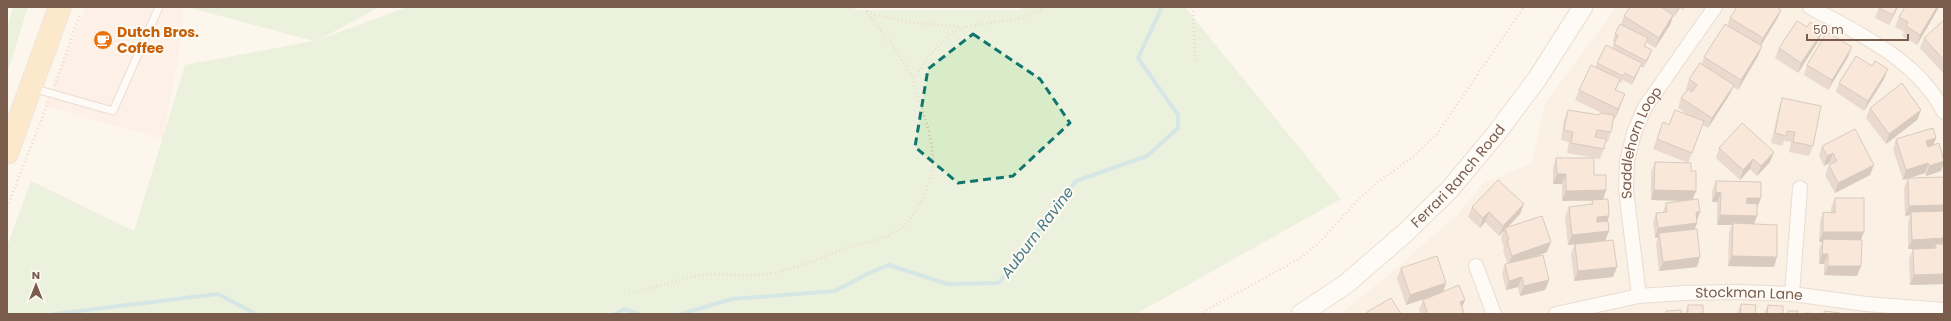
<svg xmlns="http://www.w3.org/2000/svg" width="1951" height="321" viewBox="0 0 1951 321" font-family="Poppins,sans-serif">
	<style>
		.residential { fill: #f5e8da }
		.commercial { fill: #fde8e0 }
		.green { fill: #d8ecc9 }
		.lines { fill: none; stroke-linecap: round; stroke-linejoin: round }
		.stream { stroke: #a5d3da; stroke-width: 4 }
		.lane-casing { stroke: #d1beb0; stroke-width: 9 }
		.street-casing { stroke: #d1beb0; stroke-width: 16 }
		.secondary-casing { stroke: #d6c0b0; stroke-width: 21 }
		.primary-casing { stroke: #dad1cd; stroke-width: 24 }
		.path { stroke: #d9b8a5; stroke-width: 2.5; stroke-dasharray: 1 3; stroke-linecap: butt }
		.lane { stroke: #fff; stroke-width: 7 }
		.street { stroke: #fff; stroke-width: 14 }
		.secondary { stroke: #fff; stroke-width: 19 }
		.primary { stroke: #fbd9a5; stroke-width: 22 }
		.wall { fill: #d1b7a8 }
		.shaded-wall { fill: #aa9588 }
		.building { fill: #f3d5c3; stroke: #aa9588 }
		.marked { fill: none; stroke: #0f766e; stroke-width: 3; stroke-dasharray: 8 5; stroke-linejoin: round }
		.labels { text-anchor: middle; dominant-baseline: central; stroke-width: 4; stroke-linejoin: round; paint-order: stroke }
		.food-label { font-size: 14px; font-weight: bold; fill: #c56008; stroke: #fffaf3; text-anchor: start }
		.street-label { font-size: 14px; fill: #7a5c4d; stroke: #fffaf3 }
		.water-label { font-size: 15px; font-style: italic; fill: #437c86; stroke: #fffaf3 }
	</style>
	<rect width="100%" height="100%" fill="#fdf6ec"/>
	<!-- residential -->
	<path class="residential" d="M1615 7H1944V314H1340L1385 278 1459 213 1482 184 1532 163 1545 103 1610 16Z"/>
	<!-- commercial -->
	<path class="commercial" d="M86 7H183L179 53 163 139 44 106Z"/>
	<!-- green -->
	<path class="green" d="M13 7H28L7 74V29Z
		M187 7H380L318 40 407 7H853L856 10H1020L1024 7H1185L1341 199 1136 314H7V246L31 181 134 231 185 65 313 41Z"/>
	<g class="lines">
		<!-- stream -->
		<path class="stream" d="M54 314 218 294 256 314
			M615 314 624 309 639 314
			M681 314 732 299 835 291 871 272 889 265 947 284 999 283 1076 181 1147 156 1178 128V115L1138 58 1162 7"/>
		<!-- lane casing -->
		<g class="lane-casing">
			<path id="lane" d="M32 88 113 111 159 7"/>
		</g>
		<!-- street casing -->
		<g class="street-casing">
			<g id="street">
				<path d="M1810 7C1859 34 1917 59 1944 112"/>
				<path d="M1476 266 1494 314"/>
				<path d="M1792 294 1800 188"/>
				<path id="s1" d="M1639 296 1626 190 1627 161 1634 133 1645 107 1715 7"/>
				<path id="s2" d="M1556 314 1639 296 1684 293 1735 292 1792 294 1866 304 1944 310"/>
			</g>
		</g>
		<!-- secondary casing -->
		<g class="secondary-casing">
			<g id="secondary">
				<path id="s3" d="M1301 314 1346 284 1405 233 1450 189 1495 135 1537 79 1583 7"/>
			</g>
		</g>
		<!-- primary casing -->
		<g class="primary-casing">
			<path id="primary" d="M7 153 60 7"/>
		</g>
		<!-- path -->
		<path class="path" d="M865 7 868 14 896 50 914 79
			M1193 7 1195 62
			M867 12 906 22 961 27
			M55 85 80 14
			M7 207 49 101
			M629 293C654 288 678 279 703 275 721 273 739 276 757 275 786 274 815 259 842 250 860 244 892 238 906 224 917 213 930 185 932 170 936 139 921 110 913 81L927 58 951 33 964 27 1023 18 1045 7
			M1199 314 1299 259 1319 243 1359 199 1375 184 1414 156 1437 134 1524 7"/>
		<!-- lane -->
		<use href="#lane" class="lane"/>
		<!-- street -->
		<use href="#street" class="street"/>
		<!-- secondary -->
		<use href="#secondary" class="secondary"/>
		<!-- primary -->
		<use href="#primary" class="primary"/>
	</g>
	<!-- wall -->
	<path class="wall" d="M1630 7H1685L1683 10 1680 8 1674 17H1673L1670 25 1655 48 1646 42 1645 46 1649 57 1643 68 1640 66 1632 85 1623 80 1621 83 1619 82 1616 90 1621 104 1615 119 1614 118 1611 132 1608 142 1605 141 1604 149 1600 159 1567 153 1569 142 1561 140 1564 120 1568 110 1599 115 1600 113 1604 114 1575 100 1579 90 1595 68 1597 63 1612 48 1615 42 1613 41 1615 34 1621 24 1624 16Z
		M1879 7H1898L1889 25 1875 18Z
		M1905 7H1939L1917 45 1902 36 1904 32 1895 27 1899 17Z
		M1781 10 1777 19 1761 46 1758 56 1738 90 1733 87 1730 94 1708 128 1703 125 1688 163 1653 149 1663 122 1669 125 1687 114 1678 108 1681 98 1687 90 1686 89 1689 79 1702 64 1704 57 1727 26 1730 18Z
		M1944 20V72L1943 73 1920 48 1924 38Z
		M1807 27 1819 40 1798 73 1775 58 1779 48Z
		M1848 57 1828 90 1804 75 1807 65Z
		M1872 66 1884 79 1864 111 1836 92 1839 83Z
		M1782 98 1813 146 1809 156 1789 152 1791 142 1784 141 1782 146 1771 143 1779 108Z
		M1870 108 1921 110 1917 120 1886 144 1866 118Z
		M1936 138 1933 145 1944 160 1941 171 1926 176 1925 173 1909 178 1944 177V284L1910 285 1909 259 1913 249H1908V222L1910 215 1905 216 1904 188 1908 178 1903 180 1893 149 1896 139Z
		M1822 146 1870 175 1835 193 1825 175 1829 165H1830L1829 163 1824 166 1819 156Z
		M1719 148 1770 162 1757 176 1750 169 1740 180 1716 158Z
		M1556 158 1594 175 1606 190 1603 199 1608 221 1609 231 1605 241 1613 277 1574 281 1571 254 1575 244 1568 245 1565 217 1569 207 1591 204 1592 201H1562V184H1553V168Z
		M1655 162 1691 171 1696 191 1692 200 1700 212 1697 220 1695 229 1697 267 1659 271 1656 243 1658 237 1655 238 1653 223 1656 213 1663 212 1666 203 1685 201 1651 200V172Z
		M1716 181 1757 208V216L1754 224 1774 267 1728 266 1729 233 1732 225H1717V202H1712V191Z
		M1835 198 1861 240 1857 276 1824 275V264H1819V249L1822 242H1819L1820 222 1823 212 1831 213V208Z
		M1472 207 1520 214 1507 227 1547 252 1535 257 1549 280 1545 290 1520 296 1518 287 1506 290 1502 274 1505 264H1508L1503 251 1504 248 1501 238 1504 231 1499 236 1485 222 1480 228 1468 217Z
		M1401 268 1446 283 1443 291 1462 308 1464 313V314H1421L1419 310 1423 300 1429 297 1406 305 1397 278Z
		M1741 304 1755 314H1737Z
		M1688 305 1703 314H1685Z
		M1768 305 1783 314H1764Z"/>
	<!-- shaded-wall -->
	<path class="shaded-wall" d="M1678 7H1680L1674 17 1678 8Z
		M1897 7H1898L1889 25 1893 15Z
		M1937 7H1939L1917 45 1920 35Z
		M1781 10 1777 19 1759 48 1763 38Z
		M1673 15 1670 25 1655 48 1659 38Z
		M1823 31 1819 40 1798 73 1801 63Z
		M1762 46 1758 56 1738 90 1741 80Z
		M1852 47 1848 57 1828 90 1832 80Z
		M1652 50 1649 57 1643 68 1646 61Z
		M1642 63 1639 70 1632 85 1634 78Z
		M1888 69 1884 79 1864 111 1868 101Z
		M1734 85 1730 94 1708 128 1712 118Z
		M1625 94 1615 119 1618 109Z
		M1921 110 1917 120 1886 144 1889 134Z
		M1936 138 1932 148 1923 151 1926 141Z
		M1774 152 1770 162 1757 176 1761 166Z
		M1833 153 1829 163 1824 166 1827 156Z
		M1753 159 1750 169 1740 180 1743 170Z
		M1944 161 1941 171 1926 176 1929 166Z
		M1928 163 1925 173 1903 180 1906 170Z
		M1874 165 1870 175 1835 193 1838 183Z
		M1557 174H1566L1562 184H1553Z
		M1606 190 1603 200 1562 201 1566 191Z
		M1654 190 1696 191 1692 201 1651 200Z
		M1716 192 1721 193 1717 202H1712Z
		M1747 198H1761L1757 208H1743Z
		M1524 204 1520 214 1505 230V228L1504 231 1499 236 1503 226Z
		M1944 205V214L1911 212 1910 215 1905 216 1909 206Z
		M1489 212 1485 222 1480 228 1483 218Z
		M1696 212H1700L1696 222Z
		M1720 215 1757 216 1753 226 1733 223 1732 225H1717Z
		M1609 216 1606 226 1593 227 1597 217Z
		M1697 223 1693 233H1659L1658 237 1655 238 1658 228Z
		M1609 231 1605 241 1568 245 1572 235Z
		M1823 232H1864L1860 242 1823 239 1822 242H1819Z
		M1944 238V248L1935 244 1934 249H1908L1912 240Z
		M1551 242 1547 252 1508 266 1512 256Z
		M1822 254H1828L1824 264H1819Z
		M1732 256 1777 257 1774 267 1728 266Z
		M1700 257 1697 267 1659 271 1663 262Z
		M1828 266H1861L1857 276 1824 275Z
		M1617 267 1613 277 1574 281 1578 271Z
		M1944 274V284L1910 285 1914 275Z
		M1522 277 1518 287 1506 290 1509 281Z
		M1549 280 1545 290 1520 296 1524 286Z
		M1446 283 1443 293 1406 305 1410 295Z
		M1465 300 1461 310 1460 302Z"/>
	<!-- building -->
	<path class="building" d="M1630 7H1661L1673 15 1659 38 1624 16Z
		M1737 7H1777L1781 10 1763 38 1730 18Z
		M1879 7H1897L1893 15 1879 8Z
		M1905 7H1937L1920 35 1906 26 1908 22 1899 17Z
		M1944 20V60L1924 38Z
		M1797 21 1807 27 1810 22 1823 31 1801 63 1779 48Z
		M1620 24 1648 38 1644 46 1652 50 1646 61 1614 44 1618 35 1615 34Z
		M1725 24 1762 46 1741 80 1704 57Z
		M1827 32 1852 47 1832 80 1807 65Z
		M1606 45 1642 63 1634 78 1625 73 1623 76 1597 63Z
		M1856 56 1872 66 1875 61 1888 69 1868 101 1839 83Z
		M1700 63 1734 85 1712 118 1681 98 1688 89 1692 92 1697 85 1689 79Z
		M1591 65 1620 79 1615 90 1625 94 1618 109 1579 90Z
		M1902 83 1921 110 1889 134 1870 108Z
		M1782 98 1821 106 1813 146 1793 142 1795 132 1787 131 1786 136 1775 133Z
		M1568 110 1599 115 1600 113 1614 115 1611 132 1597 130 1595 137 1606 139 1604 149 1571 143 1573 132 1564 130Z
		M1675 110 1704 121 1692 153 1657 139 1663 122 1669 125Z
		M1742 123 1774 152 1761 166 1753 159 1743 170 1719 148Z
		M1933 128 1936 138 1926 141 1928 147 1939 143 1944 161 1929 166 1928 163 1906 170 1896 139Z
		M1855 129 1874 165 1838 183 1829 165 1837 161 1833 153 1827 156 1822 146Z
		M1556 158H1594V175H1606V190L1566 191V174H1557Z
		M1655 162 1691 163V171H1696V191L1654 190Z
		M1944 177V205L1909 206 1908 178Z
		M1498 180 1524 204 1503 226 1489 212 1483 218 1472 207Z
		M1716 181 1761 182V198H1747L1746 203 1757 204V216L1720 215 1721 193 1716 192Z
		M1835 198H1864V232H1823V212L1835 213Z
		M1608 199 1609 216 1597 217V222L1608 221 1609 231 1572 235 1569 207 1593 204 1592 200Z
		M1698 199 1700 212H1696L1697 223 1658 228 1656 213 1667 212 1666 203Z
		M1944 211V238L1912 240 1911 212Z
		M1542 216 1551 242 1512 256 1507 241 1509 240 1505 228Z
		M1733 223 1777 225V257L1732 256Z
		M1697 229 1700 257 1663 262 1659 233Z
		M1823 239 1862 240 1861 266H1828V254H1822Z
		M1613 240 1617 267 1578 271 1575 244Z
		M1935 244H1944V274L1914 275 1913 249 1936 248Z
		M1543 255 1549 280 1524 286 1522 277 1509 281 1505 264Z
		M1437 256 1446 283 1410 295 1401 268Z
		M1459 285 1465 300 1460 302 1464 313 1462 314H1428L1423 300Z
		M1391 298 1401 314H1368L1367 312Z
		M1741 304 1756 305 1755 314H1740Z
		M1688 305H1703V314H1688Z
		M1768 305 1783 306V314H1767Z
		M1681 310 1682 314H1666V311Z
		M1788 311H1798L1797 314H1788Z
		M1824 311 1840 313V314H1824Z
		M1806 313 1818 314H1806Z"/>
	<!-- marked area -->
	<path d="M0 0H1951V321H0ZM973 34 1040 79 1070 123 1013 176 958 183 915 147 928 69Z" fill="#fdf6ec" fill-opacity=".55" fill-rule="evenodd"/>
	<path class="marked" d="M973 34 1040 79 1070 123 1013 176 958 183 915 147 928 69Z"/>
	<!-- icons -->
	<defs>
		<g id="cafe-disc" transform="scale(1)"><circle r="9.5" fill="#e8710a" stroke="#fffaf3"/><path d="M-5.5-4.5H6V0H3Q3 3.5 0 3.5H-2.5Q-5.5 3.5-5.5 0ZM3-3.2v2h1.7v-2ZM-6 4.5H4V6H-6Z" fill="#fff"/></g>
	</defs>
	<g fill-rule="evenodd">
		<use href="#cafe-disc" x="103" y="40"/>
	</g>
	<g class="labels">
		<!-- food labels -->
		<g class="food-label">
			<text x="117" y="32">Dutch Bros.<tspan x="117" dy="16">Coffee</tspan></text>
		</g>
		<!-- street labels -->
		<g class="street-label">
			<text stroke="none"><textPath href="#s1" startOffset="157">Saddlehorn Loop</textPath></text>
			<text stroke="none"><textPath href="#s3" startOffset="210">Ferrari Ranch Road</textPath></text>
			<text stroke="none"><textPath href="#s2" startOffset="195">Stockman Lane</textPath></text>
		</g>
		<!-- water labels -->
		<g class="water-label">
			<text transform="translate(1037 232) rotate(-53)">Auburn Ravine</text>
		</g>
	</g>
	<!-- border -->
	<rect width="1951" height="321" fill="none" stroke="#7a5c4d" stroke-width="16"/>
	<!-- north arrow -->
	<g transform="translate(36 285)" stroke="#fffaf3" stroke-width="3" paint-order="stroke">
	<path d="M0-3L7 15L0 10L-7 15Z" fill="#7a5c4d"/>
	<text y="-6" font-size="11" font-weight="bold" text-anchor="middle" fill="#7a5c4d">N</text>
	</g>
	<!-- scale -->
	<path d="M1807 34v6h101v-6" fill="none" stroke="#7a5c4d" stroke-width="2"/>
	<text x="1813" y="34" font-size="12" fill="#7a5c4d" stroke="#fffaf3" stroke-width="3" paint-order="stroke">50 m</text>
</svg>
